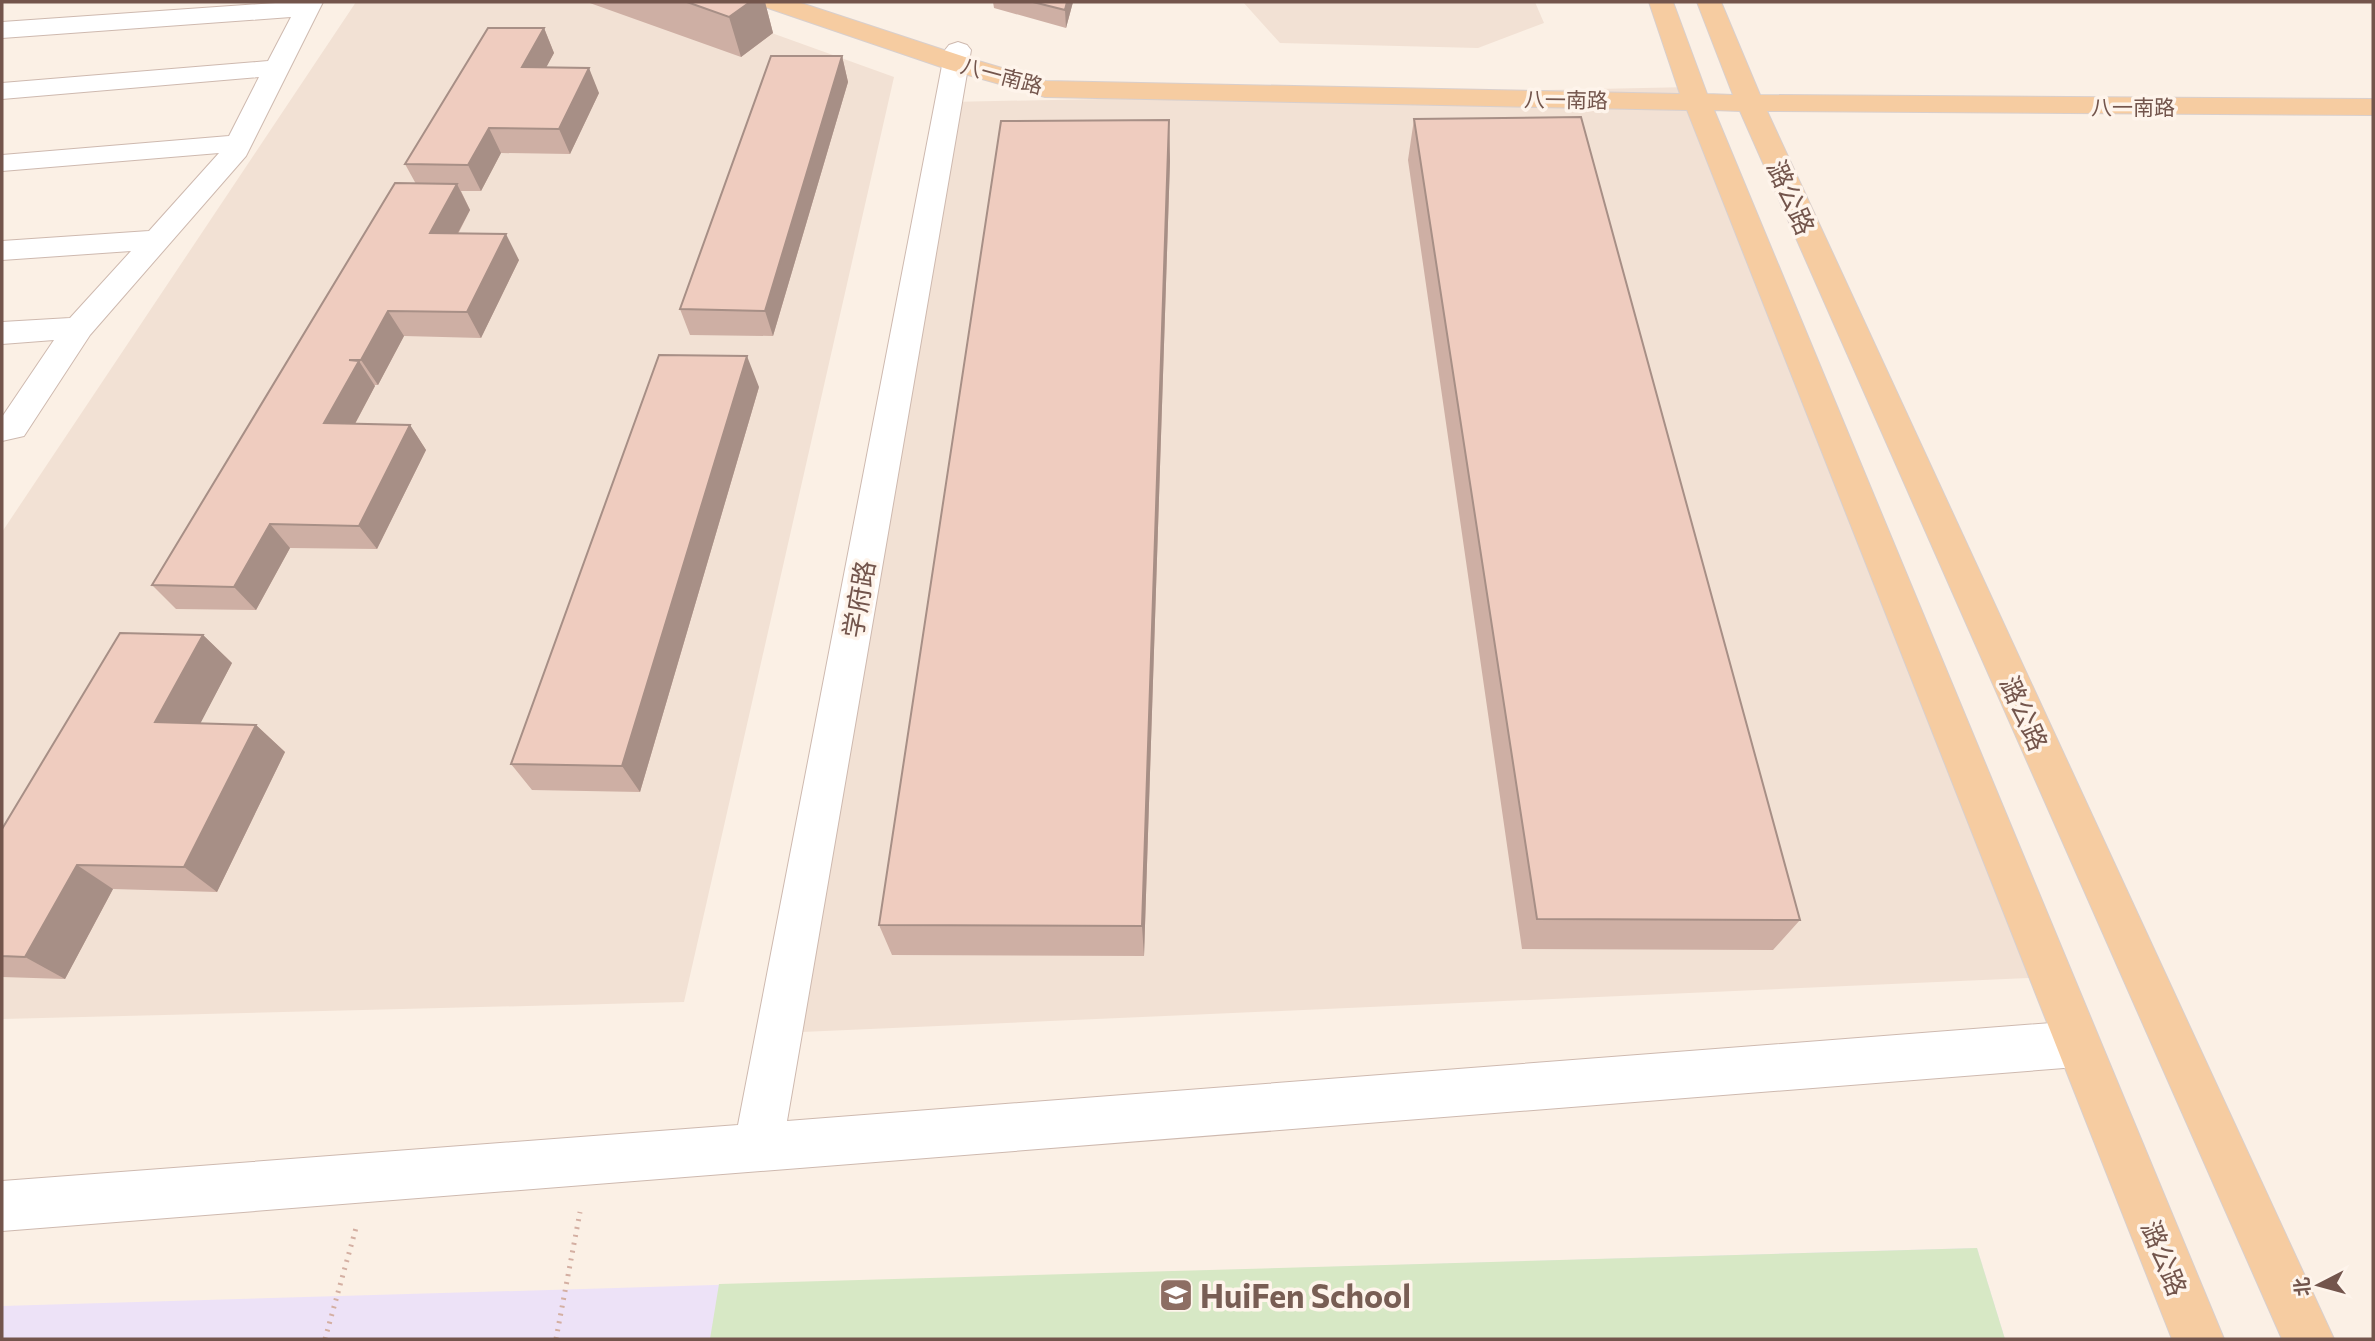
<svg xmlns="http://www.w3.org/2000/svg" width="2375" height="1341" viewBox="0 0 2375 1341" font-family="Commissioner,'Noto Sans SC',sans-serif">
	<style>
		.residential { fill: #f2e1d4 }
		.education { fill: #ede2f7 }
		.green { fill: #d7e8c5 }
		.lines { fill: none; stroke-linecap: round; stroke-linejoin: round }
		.minor-casing { stroke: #ceb9af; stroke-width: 2 }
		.major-casing { stroke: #d8cfcd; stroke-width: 2 }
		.path { stroke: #d4afa2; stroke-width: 5; stroke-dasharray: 2 6; stroke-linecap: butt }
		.minor { fill: #fff; fill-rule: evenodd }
		.major { fill: #f6cca1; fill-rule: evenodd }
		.wall { fill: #ceafa4 }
		.shaded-wall { fill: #a78f86 }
		.building { fill: #efccbf; stroke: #a78f86; stroke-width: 2 }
		.labels { text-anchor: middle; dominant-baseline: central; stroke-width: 7; stroke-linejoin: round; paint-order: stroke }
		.far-street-label { font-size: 21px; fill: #73554c; stroke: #fef4eb }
		.street-label { font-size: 26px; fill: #73554c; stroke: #fef4eb }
		.near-education-label { font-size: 32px; font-weight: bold; fill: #785e54; stroke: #fef4eb; text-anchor: start }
	</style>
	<rect width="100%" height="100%" fill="#fbf0e5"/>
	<!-- residential -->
	<path class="residential" d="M356 2H686L894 77 684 1002 2 1019V532Z
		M1243 2H1535L1544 23 1478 48 1280 43Z
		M1691 87 2051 977 779 1033 949 102Z"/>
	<!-- education -->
	<path class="education" d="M1977 1248 2005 1339H2V1306Z"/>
	<!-- green -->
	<path class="green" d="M1977 1248 2005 1339H710L719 1284Z"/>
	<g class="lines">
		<!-- minor casing -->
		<g class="minor-casing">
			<path id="minor" d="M290 2H323L246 156 90 335 24 436 2 441V417L54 340 2 344V322L70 318 131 251 2 260V241L149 231 219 153 2 171V155L229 136 259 77 2 99V83L268 61 291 17 2 38V22Z
				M958 42 967 45 971 50 787 1121 2077 1021 2093 1028 2100 1044 2093 1060 2077 1067 2 1231V1181L738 1125 945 50 949 45Z"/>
		</g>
		<!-- major casing -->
		<g class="major-casing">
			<path id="major" d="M762 2H798L965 57 1046 81 1680 94 1649 2H1673L1707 94 1733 95 1697 2H1721L1760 95 2373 99V115L1767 111 2334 1339H2282L1740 111 1714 110 2224 1339H2172L1687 110 1045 97 947 69 765 7Z"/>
		</g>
		<!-- path -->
		<path class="path" d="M325 1339 356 1228
			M556 1339 580 1212"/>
		<!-- minor -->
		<use href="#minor" class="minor"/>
		<!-- major -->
		<use href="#major" class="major"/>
	</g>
	<!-- wall -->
	<path class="wall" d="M587 2H765L773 33 741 57Z
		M993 2H1073L1066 28 994 8Z
		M544 28 554 53 546 67 599 93 570 154 501 153 481 191H461L470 210 458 234 519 260 481 338 404 336 378 385H374L375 386 355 424 410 425 426 450 377 549 290 548 256 610 176 609 152 585 416 184 405 164Z
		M842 56 848 82 773 336 690 335 680 309Z
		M1414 119 1800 920 1773 950 1522 949 1408 160Z
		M1169 120 1170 161 1144 956 892 955 879 925Z
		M759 387 640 792 532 790 511 764Z
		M203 635 232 663 200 723 256 725 285 752 217 892 113 889 65 979 2 977V829Z"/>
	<!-- shaded-wall -->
	<path class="shaded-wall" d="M750 2H765L773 33 741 57 729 17Z
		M1067 2H1073L1066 28 1065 10Z
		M544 28 554 53 533 92 522 67Z
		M842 56 848 82 773 336 765 311Z
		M589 68 599 93 570 154 559 129Z
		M1169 120 1170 161 1144 956 1142 926Z
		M489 128 501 153 481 191 468 165Z
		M457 184 470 210 444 259 430 233Z
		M506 234 519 260 481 338 467 312Z
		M388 311 404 336 378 385 361 360Z
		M747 356 759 387 640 792 622 766Z
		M359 361 375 386 342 448 324 423Z
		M410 425 426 450 377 549 359 526Z
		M270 524 290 548 256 610 234 587Z
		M203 635 232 663 187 749 155 722Z
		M256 725 285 752 217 892 184 867Z
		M77 865 113 889 65 979 25 957Z"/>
	<!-- building -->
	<path class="building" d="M687 2H750L729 17Z
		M1033 2H1067L1065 10Z
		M488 28H544L522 67 589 68 559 129 489 128 468 165 405 164Z
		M771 56H842L765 311 680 309Z
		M1581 117 1800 920 1537 919 1414 119Z
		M1169 120 1142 926 879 925 1001 121Z
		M395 183 457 184 430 233 506 234 467 312 388 311 361 360H349L359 361 324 423 410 425 359 526 270 524 234 587 152 585Z
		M659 355 747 356 622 766 511 764Z
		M120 633 203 635 155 722 256 725 184 867 77 865 25 957 2 956V829Z"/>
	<!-- icons -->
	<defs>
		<g id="school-square" transform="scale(1.75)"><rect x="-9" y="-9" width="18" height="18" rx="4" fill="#8d6e63" stroke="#fef4eb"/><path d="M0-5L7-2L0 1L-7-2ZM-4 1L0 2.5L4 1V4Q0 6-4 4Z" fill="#fff"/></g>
	</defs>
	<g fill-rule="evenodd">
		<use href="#school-square" x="1176" y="1295"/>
	</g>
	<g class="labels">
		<!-- far-street labels -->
		<g class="far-street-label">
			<text transform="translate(1002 75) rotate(15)">八一南路</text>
			<text transform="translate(1566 99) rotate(1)">八一南路</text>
			<text x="2133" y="106">八一南路</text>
		</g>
		<!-- street labels -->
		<g class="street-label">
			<text transform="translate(1792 197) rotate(66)">潞公路</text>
			<text transform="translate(858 599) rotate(-80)">学府路</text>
			<text transform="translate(2025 713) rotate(66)">潞公路</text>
			<text transform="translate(2165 1258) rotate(68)">潞公路</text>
		</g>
		<!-- near-education labels -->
		<g class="near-education-label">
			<text x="1200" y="1295">HuiFen School</text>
		</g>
	</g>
	<!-- border -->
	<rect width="2375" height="1341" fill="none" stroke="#73554c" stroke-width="7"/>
	<!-- north arrow -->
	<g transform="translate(2319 1285) rotate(264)" stroke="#fef4eb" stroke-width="5" paint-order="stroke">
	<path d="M0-5L12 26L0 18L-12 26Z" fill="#73554c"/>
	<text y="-10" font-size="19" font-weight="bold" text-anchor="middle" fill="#73554c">北</text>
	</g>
</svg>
